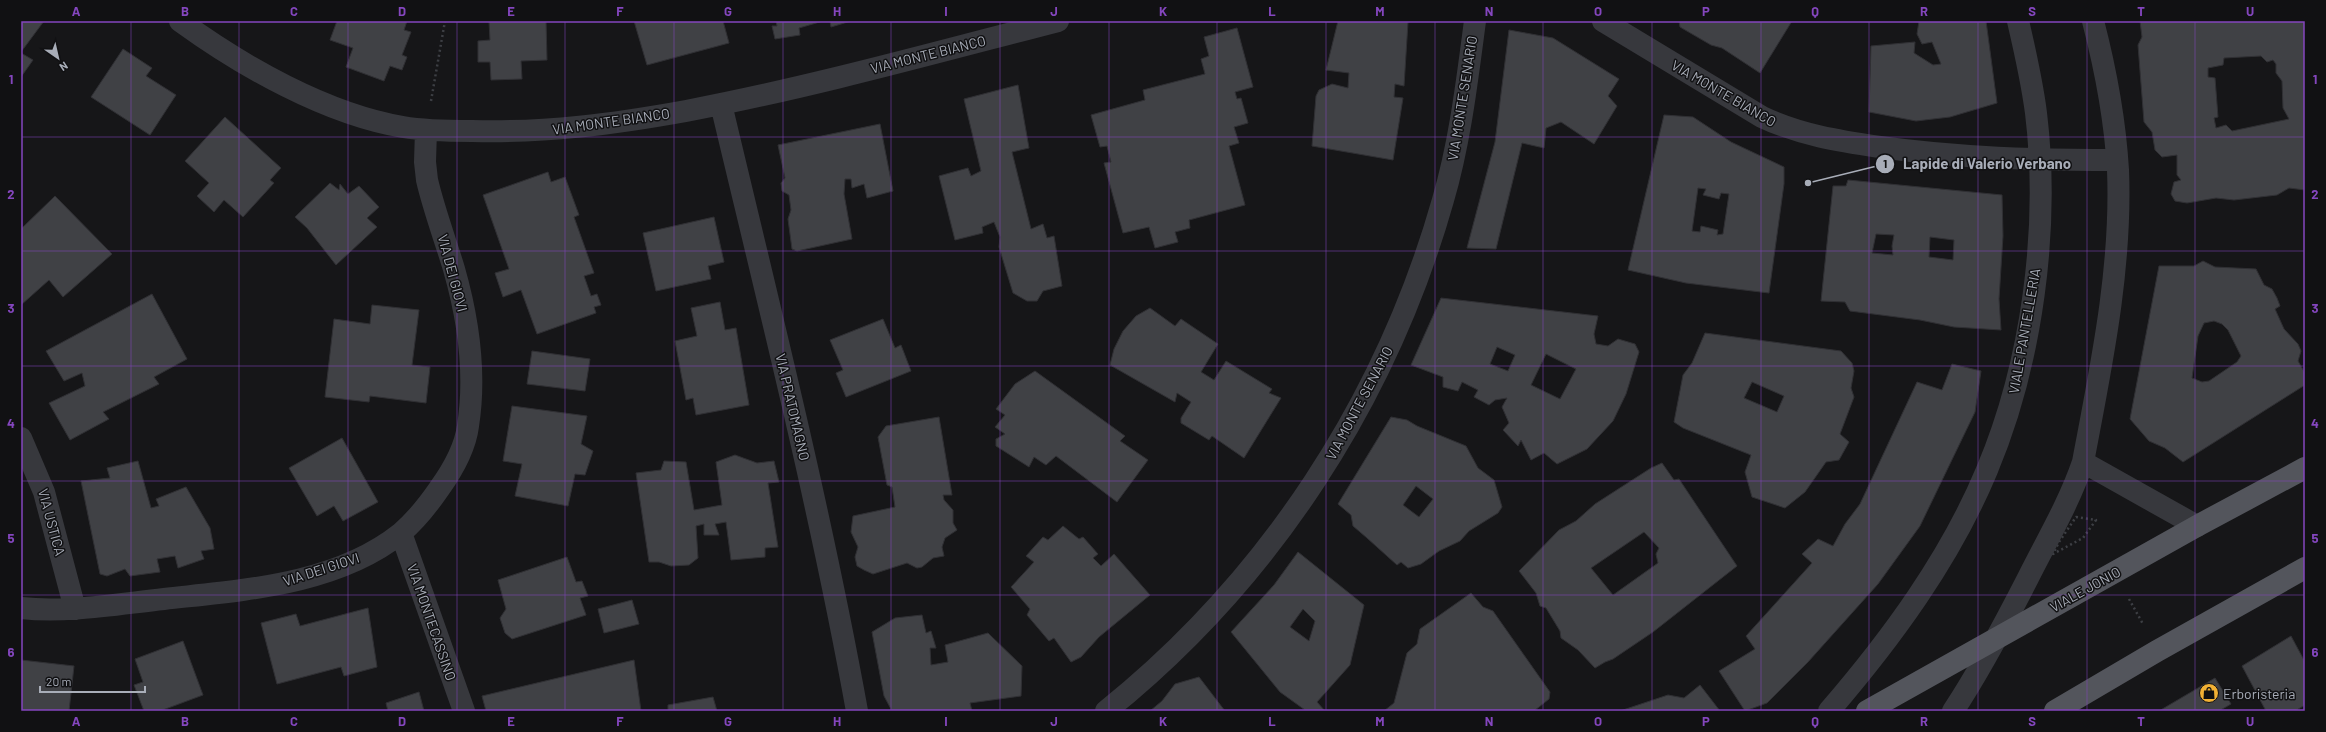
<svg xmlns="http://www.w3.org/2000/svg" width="2326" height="732" viewBox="0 0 2326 732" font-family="Barlow,sans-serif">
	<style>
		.building { fill: #404145; stroke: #303034; fill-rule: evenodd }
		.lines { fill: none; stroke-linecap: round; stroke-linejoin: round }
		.path { stroke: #3d3f44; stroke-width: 2.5; stroke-dasharray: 2 3; stroke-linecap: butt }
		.minor { stroke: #37383d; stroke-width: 22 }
		.major { stroke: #53555c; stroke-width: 22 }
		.grid { fill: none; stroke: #8446be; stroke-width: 1; stroke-opacity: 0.55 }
		.labels { text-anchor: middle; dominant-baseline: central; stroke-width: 3; stroke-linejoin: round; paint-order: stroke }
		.street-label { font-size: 14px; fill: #a8adb8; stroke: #111113 }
		.poi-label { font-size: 14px; fill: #a8adb8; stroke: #111113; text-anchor: start }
		.leader { fill: none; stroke: #a8adb8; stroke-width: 1.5 }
		.callout-dot { fill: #a8adb8; stroke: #111113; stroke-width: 1.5 }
		.mark-label { font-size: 12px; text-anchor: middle; font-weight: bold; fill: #111 }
		.callout-label { font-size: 15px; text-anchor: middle; font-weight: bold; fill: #a8adb8; stroke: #111113; stroke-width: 3; stroke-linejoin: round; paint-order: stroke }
		.neatline { fill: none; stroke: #8446be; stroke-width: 1.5 }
		.grid-label { font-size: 13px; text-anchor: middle; font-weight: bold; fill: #8446be }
	</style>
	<rect width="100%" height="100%" fill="#161618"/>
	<!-- building -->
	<path class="building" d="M21 21H44L21 52Z
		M337 21H407L404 30 411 32 402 55 407 57 402 70 390 66 384 81 346 67 353 48 330 40Z
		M489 21H546L547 60 521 61 522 79 491 80 490 62H478V41L490 40Z
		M634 21H723L729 43 647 65Z
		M776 21H823L799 28 800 35 775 39 772 26H777Z
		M830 21H851L831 27Z
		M1338 21 1408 22 1404 86 1395 84 1394 97 1403 98 1393 160 1312 146 1316 96 1319 90 1332 84 1348 88 1349 73 1326 70Z
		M1679 21H1792L1760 73 1722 48 1711 45 1680 27Z
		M1919 21H1986L1997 103 1950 117 1916 121 1869 112 1871 46 1915 42 1914 53 1933 65 1941 64 1932 42 1922 44 1917 34Z
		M2140 21H2305V190L2289 188 2277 195 2234 200 2216 198 2187 203 2175 201 2171 194 2174 182 2181 180 2177 175V155L2162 157 2155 150 2152 132 2144 122 2138 45 2142 37ZM2261 56 2267 62 2273 60 2276 64V73L2282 81 2283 108 2289 119 2232 131 2226 125 2216 128 2214 118 2218 117 2215 78 2208 77V68L2223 65 2224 58Z
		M1237 28 1253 87 1235 92 1237 99 1241 98 1248 123 1234 127 1239 143 1229 146 1245 205 1189 220 1190 228 1175 232 1178 242 1155 248 1149 227 1123 233 1104 163 1111 162 1107 146 1100 147 1091 115 1145 100 1143 90 1205 74 1201 59 1209 56 1204 37Z
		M1509 30 1553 38 1619 79 1608 96 1617 106 1594 144 1561 122 1546 128 1544 148 1522 143 1496 249 1467 248 1495 142Z
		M123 49 152 68 146 76 176 95 150 135 91 97Z
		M21 53 33 60 21 77Z
		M1018 85 1029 148 1012 152 1031 229 1043 224 1047 238 1054 236 1062 286 1043 291 1037 301H1027L1013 293 999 247 1000 237 994 222 982 227 983 233 955 240 939 176 968 168 971 176 981 171 964 99Z
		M1664 115 1693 117 1731 142 1784 167V184L1769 293 1686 283 1628 270ZM1698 188 1706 189 1703 195 1719 199 1721 193 1729 194 1723 234 1717 235 1718 230 1701 226 1700 232 1692 231Z
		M225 117 281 168 270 180 274 183 243 217 224 200 214 212 197 196 209 183 185 161Z
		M880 124 893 191 867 198 864 184 852 188 851 179H845L844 194 852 239 797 251 792 249 788 219 791 210 789 195 782 191 781 183 785 178 778 145Z
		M548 172 551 182 565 177 579 215 574 217 594 273 584 276 591 296 597 294 601 305 594 307 596 313 537 334 521 290 503 297 495 273 509 269 483 195Z
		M1848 180 2002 195 2003 236 1999 299 2001 330 1954 327 1920 320 1850 311 1845 302 1821 301 1833 186H1846ZM1876 234 1894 235 1892 246 1893 255 1872 253ZM1930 237 1954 240 1953 260 1929 257Z
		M330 183 339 190 340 184 348 194 359 186 379 207 367 218 377 227 336 265 307 228 295 217Z
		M55 196 112 254 63 297 49 280 21 305V229Z
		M714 217 724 262 708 266 711 279 656 291 643 233Z
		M2203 261 2215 267 2256 269 2264 285 2272 289 2277 298 2280 306 2275 309 2284 329 2298 344 2301 351 2298 361 2305 373V385L2183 462 2165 448 2149 441 2130 419 2159 266H2194ZM2214 321 2222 324 2228 330 2241 356 2237 362 2209 381 2202 382 2192 378 2198 336 2204 323Z
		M152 294 187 359 154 377 159 384 103 412 109 419 70 440 49 403 85 386 82 373 64 381 46 351Z
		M1441 298 1598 316 1594 334 1596 344 1608 346 1618 339 1635 344 1639 352 1626 394 1613 421 1587 449 1557 464 1544 453 1531 460 1521 440 1518 446 1503 430 1509 423 1502 407 1507 398 1495 400 1489 405 1474 397 1478 390 1462 382 1458 391 1443 387V377L1411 365ZM1497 347 1515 355 1508 371 1490 364ZM1546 354 1576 369 1560 399 1531 385Z
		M720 302 725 330 736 328 749 405 696 415 693 398 686 400 675 341 697 336 691 308Z
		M372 305 419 310 412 365 430 367 426 403 370 396 369 402 325 397 334 319 370 324Z
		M1150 308 1175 326 1181 319 1218 344 1201 372 1214 380 1226 361 1272 389 1269 393 1281 398 1244 458 1212 436 1209 440 1181 423V418L1191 402 1177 393 1175 402 1110 365 1114 349 1123 331 1136 316Z
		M883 319 895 348 901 345 911 371 846 397 836 373 843 370 830 340Z
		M1705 333 1841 351 1852 363 1854 371 1851 388 1854 397 1840 434 1849 442 1839 460 1826 462 1805 492 1785 508 1752 497 1745 472 1751 455 1683 428 1674 422 1683 375 1692 363ZM1752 382 1784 396 1777 412 1744 398Z
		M532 351 590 359 585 391 527 384Z
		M1952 364 1981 371 1975 412 1920 526 1878 584 1808 662 1767 703 1745 711 1719 671 1755 649 1746 636 1812 563 1802 554 1818 539 1833 546 1845 524 1860 504 1917 382 1942 390Z
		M1035 371 1125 436 1120 441 1148 460 1117 502 1056 456 1046 465 1034 457 1029 467 996 446V439L1005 434 995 427 1005 415 996 409 1015 384Z
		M512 406 587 416 581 444 593 451 585 475 575 474 568 506 515 496 522 464 503 461Z
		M939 417 952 495H943L944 500 953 510V523L957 530 945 538 942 547 944 556 933 558 922 567 917 568 907 563 873 574 864 570 857 566 855 557 858 547 851 532 853 516 895 507 892 487 887 485 878 437 886 426Z
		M1391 417 1407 420 1417 426 1466 446 1478 468 1494 480 1502 507 1498 513 1469 531 1460 541 1439 551 1421 564 1408 568 1401 562 1397 565 1367 538 1353 526 1351 515 1338 504ZM1416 486 1433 499 1419 517 1403 505Z
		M342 438 378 502 343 521 334 506 317 516 289 468Z
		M735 455 757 463 774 461 779 482 768 483 778 547 765 548V557L731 560 726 522 715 524 719 535H704V524L696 526 698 558 689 565 671 566 659 562H649L636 473 661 470 664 461 686 462 694 510 722 505 716 462Z
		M138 461 151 508 159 506 156 499 186 487 210 528 214 549 201 551 204 559 178 568 175 556 157 559 160 572 130 576 125 569 107 576 100 574 81 481 110 478 107 468Z
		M1662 463 1674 480 1679 479 1737 566 1653 632 1613 659 1605 662 1595 668 1578 650 1561 638 1560 631 1546 608 1540 606 1536 593 1519 571 1559 530 1576 521 1595 504 1651 468ZM1644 532 1659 548 1656 554 1658 563 1613 595 1591 568Z
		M1063 526 1079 539 1083 537 1098 554 1093 558 1101 566 1114 554 1150 595 1099 637 1081 657 1071 662 1054 638 1049 641 1027 615 1030 609 1011 587 1034 562 1026 556 1043 537 1048 540Z
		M1298 552 1364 605 1350 665 1317 702 1325 711 1305 710 1280 692 1231 632 1274 585ZM1303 609 1315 621 1309 641 1290 627Z
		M567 557 576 582 582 581 588 596 580 598 586 615 512 639 505 633 500 618 506 609 498 580Z
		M1471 593 1483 607 1493 611 1550 692 1549 699 1534 711H1384L1394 703 1407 653 1417 644 1420 629Z
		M632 600 639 624 604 633 598 609Z
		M368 608 377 667 344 676 341 667 277 684 261 623 296 614 300 626Z
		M922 615 926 633 931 631 936 648H930L931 665 948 662 945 645 988 633 1022 666 1021 696 970 703 972 711H892L884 696 872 632 895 618Z
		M2291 636 2305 662V705L2295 711H2266L2242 666Z
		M183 641 203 695 160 711H144L134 685 143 682 135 659Z
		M21 660 74 666 69 711H21Z
		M634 660 641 711H486L482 696Z
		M1199 677 1225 711H1150L1162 701 1175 684Z
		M2215 678 2231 704 2219 711H2159Z
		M1700 685 1720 711H1620L1668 695 1684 698Z
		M419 692 424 711H388L386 703Z
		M713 697 717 711H668V705Z"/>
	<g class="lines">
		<!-- path -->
		<path class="path" d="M431 101 445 21
			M2076 517 2096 520 2083 538 2053 554 2059 542Z
			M2129 599 2143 624"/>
		<!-- minor -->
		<path class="minor" d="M180 21C242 66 326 114 403 127 426 131 449 131 472 131 546 133 614 124 686 111 812 87 934 53 1058 21
			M1603 21 1762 117C1800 135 1839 141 1880 147 1958 158 2037 160 2117 160
			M721 104C769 306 820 507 857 711
			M21 438 44 492 75 609
			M2083 462 2197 526
			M401 533 464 711
			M21 608C68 613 117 604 164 599 243 590 336 585 401 533 415 521 428 505 439 489 452 471 465 449 468 426 476 375 468 318 454 269 445 239 434 210 427 180L425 162 426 130
			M1106 711C1269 580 1386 401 1443 200 1460 142 1467 81 1475 21
			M1829 711C1891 639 1950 559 1987 470 2032 363 2050 229 2036 113 2032 82 2025 51 2018 21
			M1953 711C1981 669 2005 623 2028 578 2047 540 2069 503 2083 462 2101 367 2122 268 2118 170 2115 119 2106 71 2093 21"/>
		<!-- major -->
		<path class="major" d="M1867 711 2197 526 2305 468
			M2055 711 2157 651 2305 568"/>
	</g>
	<!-- grid -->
	<path class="grid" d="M131 21V711M239 21V711M348 21V711M457 21V711M565 21V711M674 21V711M783 21V711M891 21V711M1000 21V711M1109 21V711M1217 21V711M1326 21V711M1435 21V711M1543 21V711M1652 21V711M1761 21V711M1869 21V711M1978 21V711M2087 21V711M2195 21V711M21 137H2305M21 251H2305M21 366H2305M21 481H2305M21 595H2305"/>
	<!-- icons -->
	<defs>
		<g id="shop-disc" transform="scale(1)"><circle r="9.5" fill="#f2b134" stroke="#111113"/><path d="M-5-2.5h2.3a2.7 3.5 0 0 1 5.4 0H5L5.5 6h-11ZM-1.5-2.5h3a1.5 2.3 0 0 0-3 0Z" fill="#111"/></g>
	</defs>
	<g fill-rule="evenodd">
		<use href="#shop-disc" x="2209" y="693"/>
	</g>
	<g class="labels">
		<!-- street labels -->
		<g class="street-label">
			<text transform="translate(928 54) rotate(-14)">VIA MONTE BIANCO</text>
			<text transform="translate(1724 93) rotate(30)">VIA MONTE BIANCO</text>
			<text transform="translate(1462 98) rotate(-81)">VIA MONTE SENARIO</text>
			<text transform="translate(611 121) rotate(-8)">VIA MONTE BIANCO</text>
			<text transform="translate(453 273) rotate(75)">VIA DEI GIOVI</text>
			<text transform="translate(2024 331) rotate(-80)">VIALE PANTELLERIA</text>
			<text transform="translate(1359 403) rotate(-62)">VIA MONTE SENARIO</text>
			<text transform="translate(793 407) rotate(77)">VIA PRATOMAGNO</text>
			<text transform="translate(52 522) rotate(75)">VIA USTICA</text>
			<text transform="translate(321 569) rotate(-18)">VIA DEI GIOVI</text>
			<text transform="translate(2085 589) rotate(-29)">VIALE JONIO</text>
			<text transform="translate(432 622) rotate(71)">VIA MONTECASSINO</text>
		</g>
		<!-- poi labels -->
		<g class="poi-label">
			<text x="2223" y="693">Erboristeria</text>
		</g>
	</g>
	<!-- callouts -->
	<path class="leader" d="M1808 183L1885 164"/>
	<g class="callout-dot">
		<circle cx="1808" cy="183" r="4"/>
		<circle cx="1885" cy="164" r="10"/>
	</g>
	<g class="mark-label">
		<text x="1885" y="168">1</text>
	</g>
	<g class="callout-label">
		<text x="1987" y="169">Lapide di Valerio Verbano</text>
	</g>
	<!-- border -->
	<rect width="2326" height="732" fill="none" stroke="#111113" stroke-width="44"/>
	<!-- north arrow -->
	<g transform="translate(58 58) rotate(146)" stroke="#111113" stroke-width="3" paint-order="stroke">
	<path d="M0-3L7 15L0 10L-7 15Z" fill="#a8adb8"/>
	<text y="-6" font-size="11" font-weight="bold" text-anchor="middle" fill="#a8adb8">N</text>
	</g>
	<!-- scale -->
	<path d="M40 686v6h105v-6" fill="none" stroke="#a8adb8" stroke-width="2"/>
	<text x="46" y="686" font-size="12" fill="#a8adb8" stroke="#111113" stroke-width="3" paint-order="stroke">20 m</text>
	<rect x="22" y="22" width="2282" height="688" class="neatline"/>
	<g class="grid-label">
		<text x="76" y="16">A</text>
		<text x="185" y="16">B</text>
		<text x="294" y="16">C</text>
		<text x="402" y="16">D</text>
		<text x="511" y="16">E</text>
		<text x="620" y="16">F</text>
		<text x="728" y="16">G</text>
		<text x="837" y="16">H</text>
		<text x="946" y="16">I</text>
		<text x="1054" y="16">J</text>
		<text x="1163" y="16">K</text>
		<text x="1272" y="16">L</text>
		<text x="1380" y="16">M</text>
		<text x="1489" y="16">N</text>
		<text x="1598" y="16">O</text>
		<text x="1706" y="16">P</text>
		<text x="1815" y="16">Q</text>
		<text x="1924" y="16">R</text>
		<text x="2032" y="16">S</text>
		<text x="2141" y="16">T</text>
		<text x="2250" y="16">U</text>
		<text x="11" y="84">1</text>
		<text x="2315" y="84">1</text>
		<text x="11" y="199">2</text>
		<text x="2315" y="199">2</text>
		<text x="11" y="313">3</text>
		<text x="2315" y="313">3</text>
		<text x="11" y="428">4</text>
		<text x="2315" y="428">4</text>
		<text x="11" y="543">5</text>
		<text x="2315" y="543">5</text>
		<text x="11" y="657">6</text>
		<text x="2315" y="657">6</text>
		<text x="76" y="726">A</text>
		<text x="185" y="726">B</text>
		<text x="294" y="726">C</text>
		<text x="402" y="726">D</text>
		<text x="511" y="726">E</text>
		<text x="620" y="726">F</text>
		<text x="728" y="726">G</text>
		<text x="837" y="726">H</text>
		<text x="946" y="726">I</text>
		<text x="1054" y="726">J</text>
		<text x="1163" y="726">K</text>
		<text x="1272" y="726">L</text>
		<text x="1380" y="726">M</text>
		<text x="1489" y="726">N</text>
		<text x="1598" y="726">O</text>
		<text x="1706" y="726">P</text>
		<text x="1815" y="726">Q</text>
		<text x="1924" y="726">R</text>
		<text x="2032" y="726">S</text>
		<text x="2141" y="726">T</text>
		<text x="2250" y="726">U</text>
	</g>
</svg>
